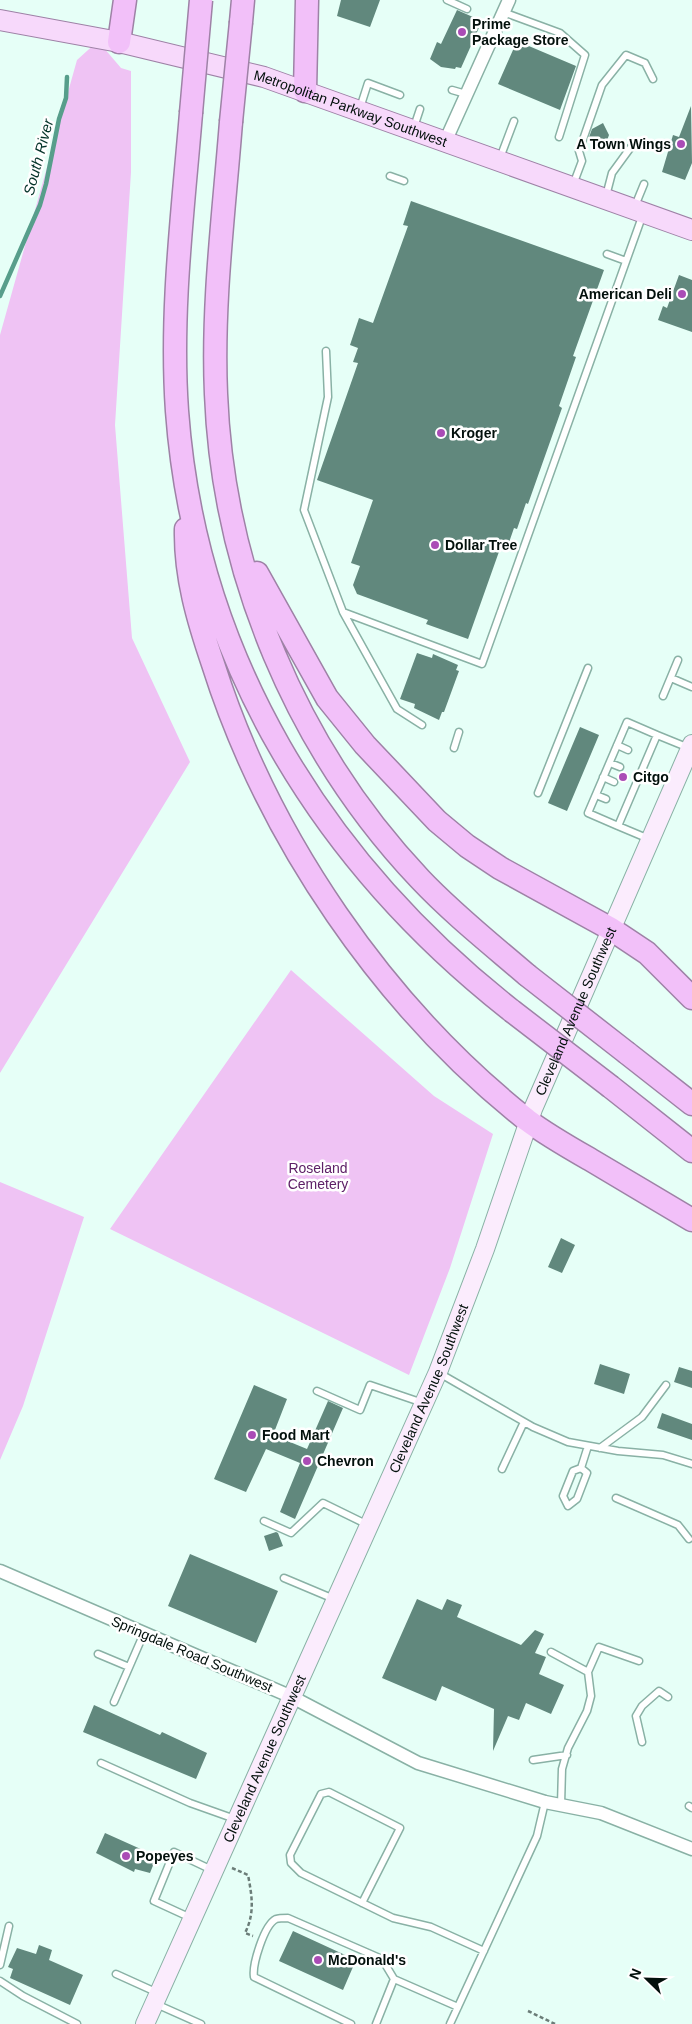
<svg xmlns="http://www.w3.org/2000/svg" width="692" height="2024" viewBox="0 0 692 2024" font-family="Helvetica,sans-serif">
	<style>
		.green { fill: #efc3f4 }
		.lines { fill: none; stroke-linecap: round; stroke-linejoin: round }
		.stream { stroke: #579e8b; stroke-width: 4.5 }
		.building { fill: #61887d }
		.service-casing { stroke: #89b1a5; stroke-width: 9 }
		.minor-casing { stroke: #89b1a5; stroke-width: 15 }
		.secondary-casing { stroke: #89b1a5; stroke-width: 20 }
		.primary-casing { stroke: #9e82a6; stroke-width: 22 }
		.motorway-casing { stroke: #9e82a6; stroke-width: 25 }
		.path { stroke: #6b7d78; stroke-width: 2.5; stroke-dasharray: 4 2.5; stroke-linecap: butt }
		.service { stroke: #fff; stroke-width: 6 }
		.minor { stroke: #fff; stroke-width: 12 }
		.secondary { stroke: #fbecfd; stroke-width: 18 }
		.primary { stroke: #f7d9fb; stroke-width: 20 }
		.motorway { stroke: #f2c0f9; stroke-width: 22 }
		.motorway-bridge-casing { stroke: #9e82a6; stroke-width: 25; stroke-linecap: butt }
		.motorway-bridge { stroke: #f2c0f9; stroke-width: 22 }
		.poi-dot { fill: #aa4cb6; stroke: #fff; stroke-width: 2 }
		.labels { text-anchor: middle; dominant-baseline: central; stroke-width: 5; stroke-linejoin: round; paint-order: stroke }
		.poi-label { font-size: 14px; font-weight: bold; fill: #03100c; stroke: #fff; text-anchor: start }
		.street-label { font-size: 14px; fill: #03100c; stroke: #fff }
		.park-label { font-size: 14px; fill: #5e2167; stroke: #fff }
		.water-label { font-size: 15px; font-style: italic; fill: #05342a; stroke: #fff }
	</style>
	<rect width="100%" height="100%" fill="#e6fff7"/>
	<!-- green -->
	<path class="green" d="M98 41 121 68 131 71V172L115 425 132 638 190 762 0 1073V335L77 60Z
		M291 970 434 1096 493 1134 450 1268 409 1375 110 1229Z
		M0 1182 84 1217 23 1406 0 1460Z"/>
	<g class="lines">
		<!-- stream -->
		<path class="stream" d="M0 296 40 205 46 184 59 119 66 98 67 77"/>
	</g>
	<!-- building -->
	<path class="building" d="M341 0H380L370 27 337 16Z
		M457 10 482 21 461 68 456 67 455 69 441 67 430 59 437 42 441 44Z
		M517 41 576 66 560 110 498 84Z
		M691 106 692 163 685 180 662 172 673 135 679 137Z
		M603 123 609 135 605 146 588 140 592 129Z
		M411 201 604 270 573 356 576 357 559 406 562 408 528 504 526 503 517 529 514 528 507 548 501 546 468 639 426 624 428 620 357 594 353 585 360 566 351 563 373 500 317 480 358 363 353 362 358 348 350 345 359 318 373 323 408 226 403 225Z
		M679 275 692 280V332L658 320 663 306 667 308Z
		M417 653 432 658 433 654 458 665 456 670 459 671 444 712H442L439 720 414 708 415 704 400 699Z
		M580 727 599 735 567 811 548 803Z
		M561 1238 575 1245 562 1273 548 1267Z
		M600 1364 630 1374 624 1394 594 1384Z
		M679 1367 692 1371V1388L674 1382Z
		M254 1385 287 1399 273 1435 307 1449 328 1401 343 1408 295 1519 280 1512 300 1463 266 1449 246 1492 214 1479Z
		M662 1413 692 1424V1440L657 1428Z
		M276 1532 278 1533 283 1546 269 1551 264 1536Z
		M190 1554 278 1591 256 1643 168 1606Z
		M417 1599 442 1610 447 1599 462 1605 457 1617 521 1645 535 1630 544 1634 535 1653 546 1657 539 1674 564 1685 551 1714 526 1703 519 1720 508 1716 493 1751 494 1709 442 1686 436 1701 382 1678Z
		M94 1705 160 1735 162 1732 207 1753 196 1779 83 1732Z
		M105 1833 154 1855 153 1857 156 1858 150 1873 135 1869 134 1872 96 1853Z
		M293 1931 356 1960 343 1990 279 1961Z
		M39 1945 52 1950 49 1960 83 1975 70 2005 10 1978 13 1969 8 1967 17 1948 36 1954Z"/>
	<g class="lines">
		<!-- service casing -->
		<g class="service-casing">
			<path id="service" d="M447 0 467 9
				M503 12 560 33 585 55 559 137
				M452 90 466 94
				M360 108 368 83 400 95
				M414 127 420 109
				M500 158 514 121
				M390 176 404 181
				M573 185 582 161 579 151 602 85 626 55 645 63 653 79
				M606 196 612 173 631 147
				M635 206 644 184
				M607 254 626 261
				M326 351 328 397 304 510 343 612 482 664 643 214
				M343 612 397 709 422 725
				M671 678 692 687
				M663 696 678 660
				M617 745 628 750
				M454 748 459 732
				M610 763 620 767
				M603 777 614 782
				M538 793 588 668
				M596 795 606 799
				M618 826 588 813 627 722 657 735
				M649 839 618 826 657 735 689 748
				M439 1373 533 1427 568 1442 618 1451 663 1455 692 1464
				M317 1391 360 1410 370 1385 423 1403
				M600 1448 642 1417 666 1385
				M581 1468 587 1473 577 1499 568 1506 563 1496 573 1471 581 1468 588 1446
				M502 1469 524 1422
				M616 1498 678 1525 689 1539
				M264 1521 291 1533 323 1503 368 1525
				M284 1578 334 1599
				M551 1652 588 1672
				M98 1654 129 1667
				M114 1702 144 1633
				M642 1742 636 1716 642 1706 659 1691 668 1697
				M533 1760 567 1755
				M101 1763 190 1803 235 1819
				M561 1805 562 1769 568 1748 587 1711 591 1696 588 1672 599 1647 639 1661
				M689 1806 692 1808
				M362 1903 400 1828 329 1792 321 1794 290 1855 291 1863 301 1873 393 1918 431 1927 484 1951
				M191 1918 154 1901 174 1852 212 1870
				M0 1965 9 1926
				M116 1974 158 1993
				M0 1981 23 1996 77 2024
				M156 2004 201 2024
				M351 2024 254 1977C252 1965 264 1925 276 1919 279 1918 285 1918 288 1918L382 1959 394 1979 458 2007
				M376 2024 394 1979
				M450 2024 537 1836 545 1802"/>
		</g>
		<!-- minor casing -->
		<g class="minor-casing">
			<path id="minor" d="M445 142 509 0
				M0 1571 292 1697 418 1763 545 1802 601 1813 692 1849"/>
		</g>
		<!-- secondary casing -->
		<g class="secondary-casing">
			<g id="secondary">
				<path id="s1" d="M145 2024 438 1372 485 1249 533 1109 692 744"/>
			</g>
		</g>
		<!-- primary casing -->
		<g class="primary-casing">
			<g id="primary">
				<path id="s2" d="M0 20 119 42 264 77 692 230"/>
			</g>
		</g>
		<!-- motorway casing -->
		<g class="motorway-casing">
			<path id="motorway" d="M241 22 243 0
				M119 42 125 0
				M305 91 307 0
				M191 113C183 211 170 312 177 411 195 656 321 861 512 1011
				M231 122C224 212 212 304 216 394 223 573 297 749 420 879 453 914 491 944 527 975
				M186 529C185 576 198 620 213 664 268 838 384 1007 527 1120 547 1135 570 1148 591 1160 625 1180 658 1200 692 1220
				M257 573 327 698 365 745 437 821 467 846 500 868 611 929 647 953 692 998
				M627 1053 692 1104
				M611 1087 692 1151"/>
		</g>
		<!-- path -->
		<path class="path" d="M232 1868 248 1875C252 1896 255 1913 245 1933L253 1936
			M528 2011 555 2024"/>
		<!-- service -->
		<use href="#service" class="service"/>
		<!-- minor -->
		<use href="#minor" class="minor"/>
		<!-- secondary -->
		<use href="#secondary" class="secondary"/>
		<!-- primary -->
		<use href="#primary" class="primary"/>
		<!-- motorway -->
		<use href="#motorway" class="motorway"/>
		<!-- motorway-bridge casing -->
		<g class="motorway-bridge-casing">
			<path id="motorway-bridge" d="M191 113 201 0
				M231 122 241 22
				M527 975 627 1053
				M512 1011 611 1087"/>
		</g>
		<!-- motorway-bridge -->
		<use href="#motorway-bridge" class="motorway-bridge"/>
	</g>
	<!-- markers -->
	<g class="poi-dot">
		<circle cx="462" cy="32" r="5"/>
		<circle cx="681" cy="144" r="5"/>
		<circle cx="682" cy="294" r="5"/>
		<circle cx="441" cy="433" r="5"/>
		<circle cx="435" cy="545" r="5"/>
		<circle cx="623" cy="777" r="5"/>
		<circle cx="252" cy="1435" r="5"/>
		<circle cx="307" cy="1461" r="5"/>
		<circle cx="126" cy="1856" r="5"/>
		<circle cx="318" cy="1960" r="5"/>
	</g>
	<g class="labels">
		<!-- poi labels -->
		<g class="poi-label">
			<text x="472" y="24">Prime<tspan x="472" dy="16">Package Store</tspan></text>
			<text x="671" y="144" text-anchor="end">A Town Wings</text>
			<text x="672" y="294" text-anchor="end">American Deli</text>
			<text x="451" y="433">Kroger</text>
			<text x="445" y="545">Dollar Tree</text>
			<text x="633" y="777">Citgo</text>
			<text x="262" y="1435">Food Mart</text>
			<text x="317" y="1461">Chevron</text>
			<text x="136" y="1856">Popeyes</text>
			<text x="328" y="1960">McDonald's</text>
		</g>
		<!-- street labels -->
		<g class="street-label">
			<text stroke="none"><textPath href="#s2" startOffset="362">Metropolitan Parkway Southwest</textPath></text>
			<text stroke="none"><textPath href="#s1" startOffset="1101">Cleveland Avenue Southwest</textPath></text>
			<text stroke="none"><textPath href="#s1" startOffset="696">Cleveland Avenue Southwest</textPath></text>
			<text transform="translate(192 1654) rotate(23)">Springdale Road Southwest</text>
			<text stroke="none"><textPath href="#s1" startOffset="291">Cleveland Avenue Southwest</textPath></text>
		</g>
		<!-- park labels -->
		<g class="park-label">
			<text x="318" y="1168">Roseland<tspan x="318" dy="16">Cemetery</tspan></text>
		</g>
		<!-- water labels -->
		<g class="water-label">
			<text transform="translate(38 157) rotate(-75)">South River</text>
		</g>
	</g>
	<!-- north arrow -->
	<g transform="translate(647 1979) rotate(293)" stroke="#ffffff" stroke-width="4" paint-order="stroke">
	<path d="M0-4L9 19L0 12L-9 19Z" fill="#03100c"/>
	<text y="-8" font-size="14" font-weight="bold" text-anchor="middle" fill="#03100c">N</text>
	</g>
</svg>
